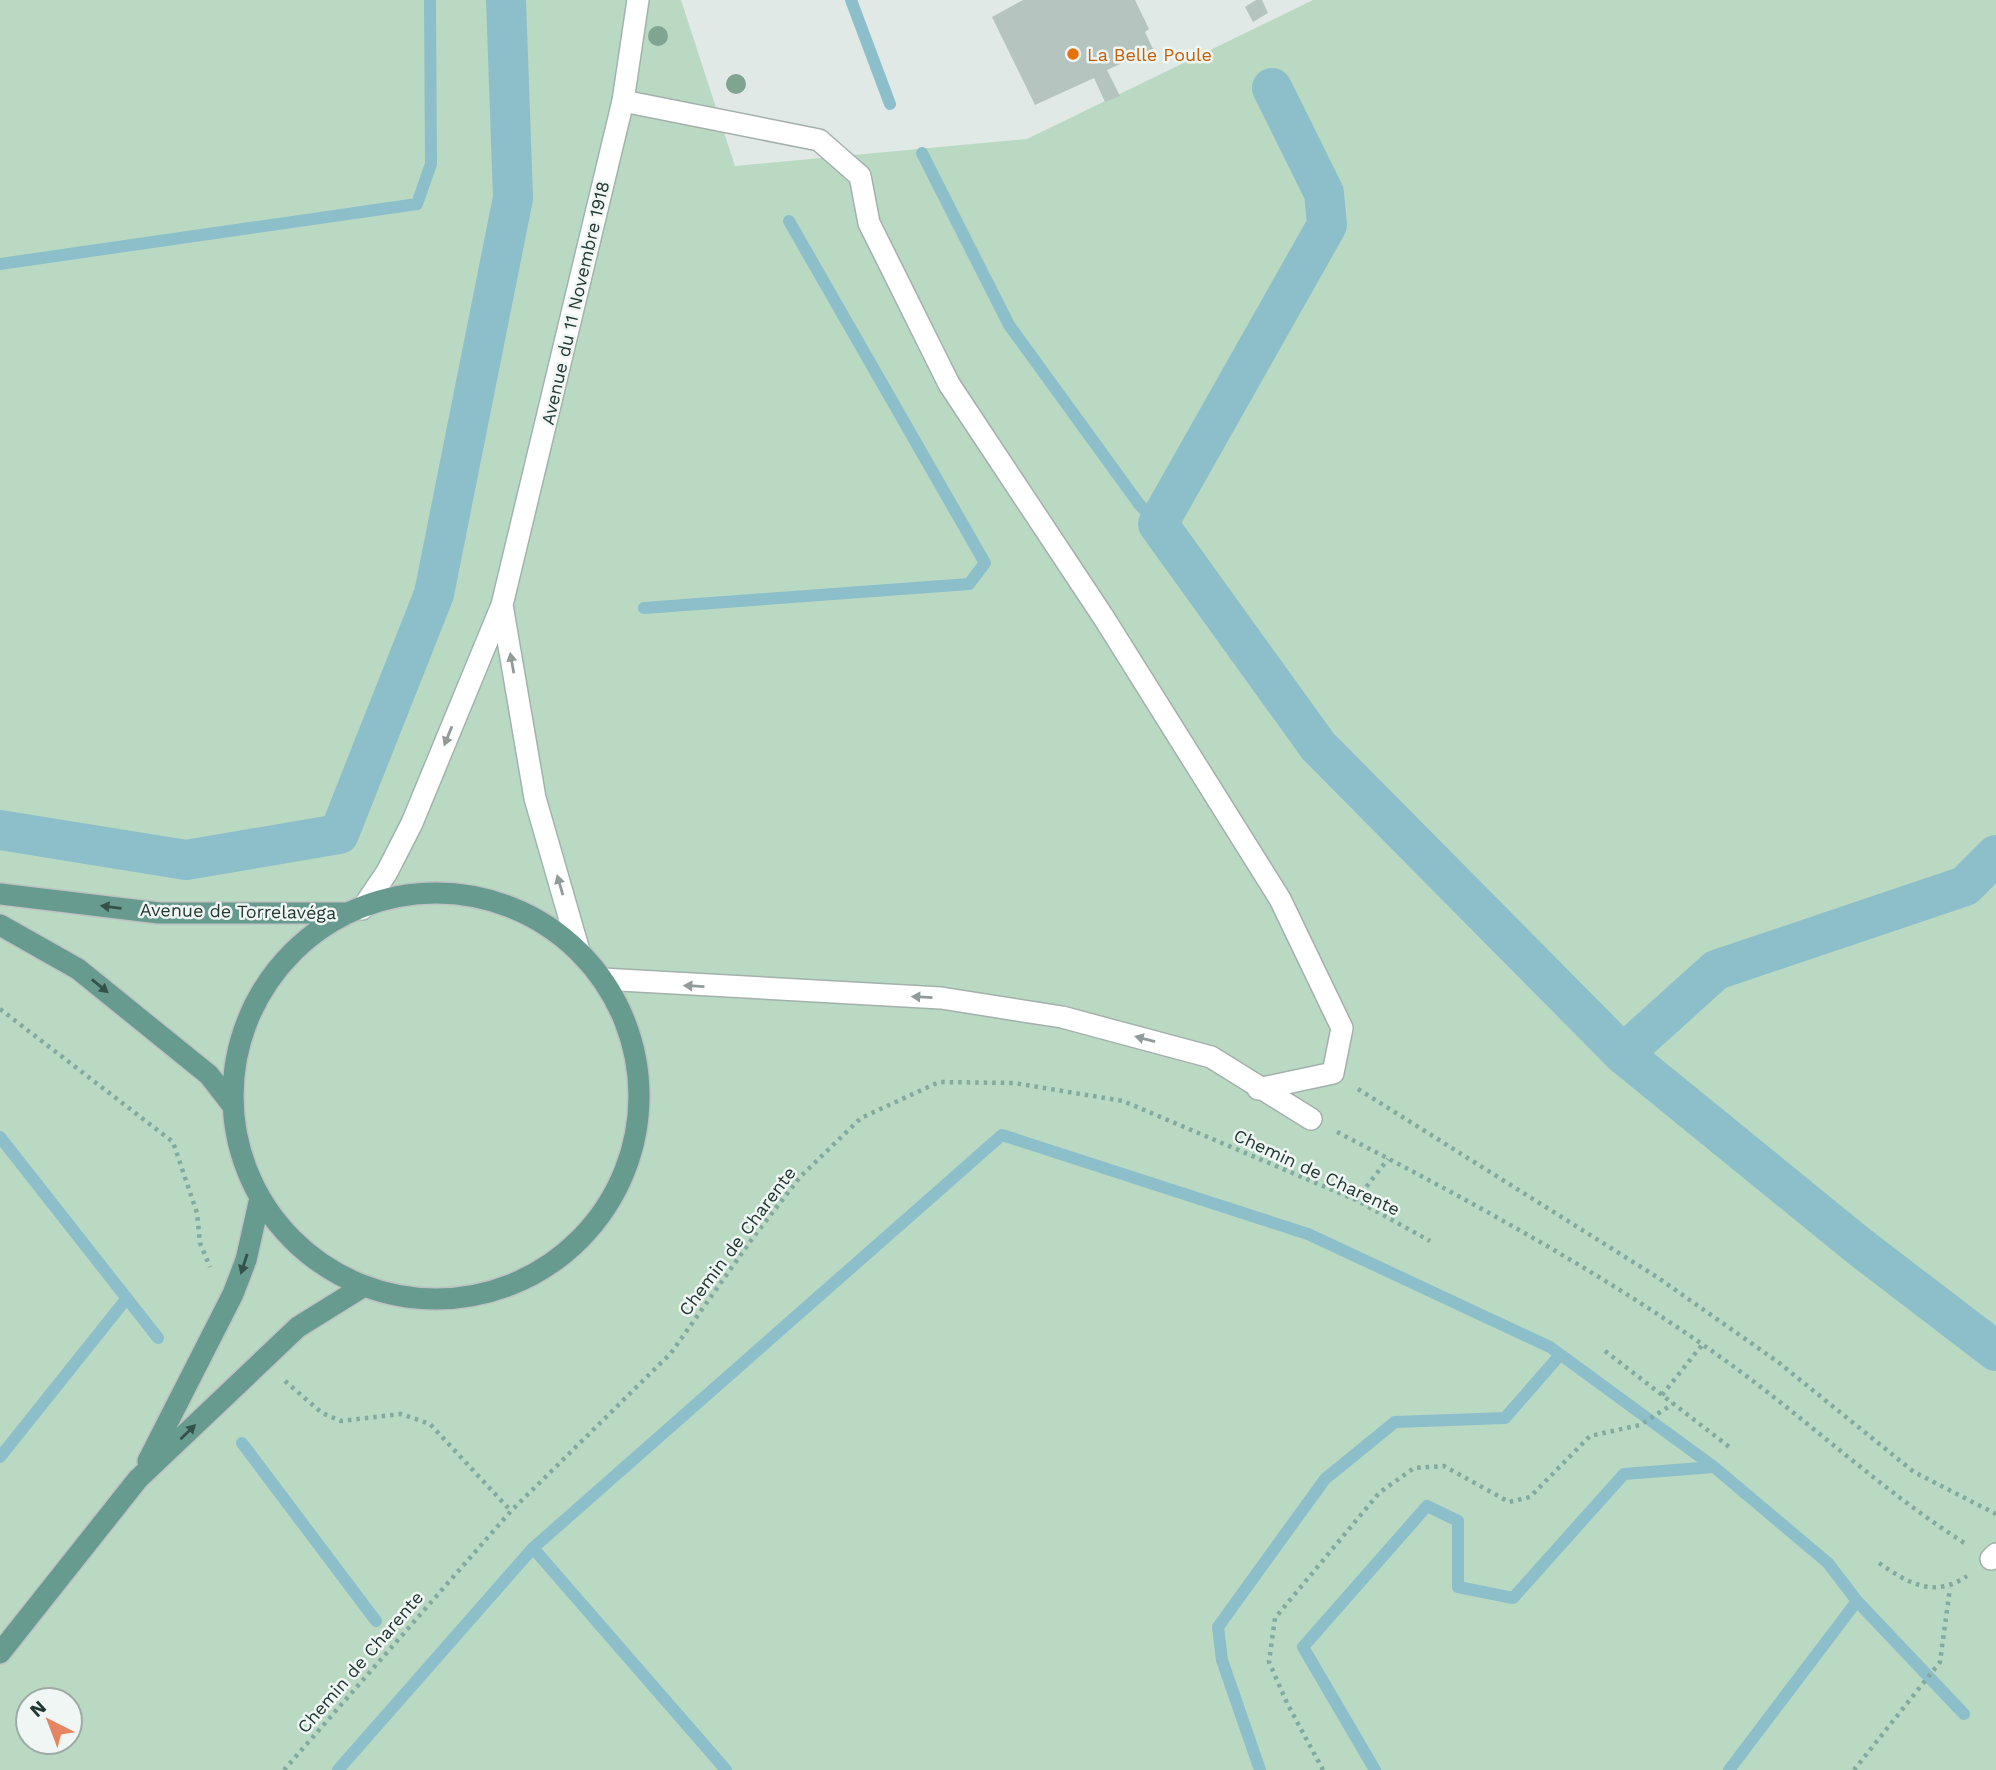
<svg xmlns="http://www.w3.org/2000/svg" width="1996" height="1770" viewBox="0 0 1996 1770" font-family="'Work Sans',sans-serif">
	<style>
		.green { fill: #bad9c3; fill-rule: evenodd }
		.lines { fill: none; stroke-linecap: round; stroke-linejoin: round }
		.stream { stroke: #8cbfca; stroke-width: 12 }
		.canal { stroke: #8cbfca; stroke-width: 40 }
		.building { fill: #b5c4be }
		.minor-casing { stroke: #a3b0ac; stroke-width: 24 }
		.secondary-casing { stroke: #a0b4ad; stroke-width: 24 }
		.primary-casing { stroke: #bdc3c2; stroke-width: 24 }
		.path { stroke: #83aa9f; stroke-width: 4.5; stroke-dasharray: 3.5 5; stroke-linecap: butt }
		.minor { stroke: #fff; stroke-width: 21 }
		.secondary { stroke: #fff; stroke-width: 21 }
		.primary { stroke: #689b8f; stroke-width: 21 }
		.tree { fill: #7fa48f }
		.oneway { fill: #909c99 }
		.oneway2 { fill: #34514a }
		.food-dot { fill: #e8710a; stroke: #f0f6f3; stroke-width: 2.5 }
		.labels { text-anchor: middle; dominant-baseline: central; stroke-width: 5; stroke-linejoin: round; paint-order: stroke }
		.food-label { font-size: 18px; fill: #c56008; stroke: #f0f6f3; text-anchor: start }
		.street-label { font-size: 18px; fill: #223833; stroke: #f0f6f3 }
	</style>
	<rect width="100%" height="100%" fill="#e0e9e5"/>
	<!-- green -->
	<path class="green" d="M0 0H681L735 166 1027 139 1313 0H1996V1770H0ZM28 1700H70V1742H28Z"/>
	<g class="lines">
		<!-- stream -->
		<path class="stream" d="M851 0 890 104
			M922 153 1009 325 1139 504 1158 524
			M0 264 417 204 431 164 430 0
			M644 608 969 584 985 563 789 221
			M0 1137 158 1338
			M242 1443 376 1621
			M0 1457 127 1298
			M533 1548 726 1770
			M338 1770 533 1548 1002 1135 1308 1234 1550 1347 1714 1467 1828 1563 1857 1601 1964 1714
			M1260 1770 1222 1660 1218 1627 1325 1479 1395 1422 1505 1418 1560 1355
			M1375 1770 1303 1647 1427 1506 1458 1521V1587L1513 1598 1624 1474 1714 1467
			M1729 1770 1857 1601"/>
		<!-- canal -->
		<path class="canal" d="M1272 88 1324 193 1327 225 1158 524 1318 746 1623 1054 1860 1247 1996 1351
			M0 830 186 860 339 834 434 594 513 198 506 0
			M1623 1054 1716 970 1965 886 1996 855"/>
	</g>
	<!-- building -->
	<path class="building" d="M1023 0H1135L1149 29 1145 32 1153 49 1107 70 1120 96 1105 102 1094 78 1035 105 992 17Z
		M1256 0H1262L1268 13 1253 22 1245 7Z"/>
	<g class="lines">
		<!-- minor casing -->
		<g class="minor-casing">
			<path id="minor" d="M623 101 819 140 860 176 869 223 949 384 1104 618 1280 899 1342 1028 1333 1073 1258 1089
				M602 979 941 998 1062 1017 1211 1057 1311 1119
				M1991 1559 1996 1554"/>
		</g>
		<!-- secondary casing -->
		<g class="secondary-casing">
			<path id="secondary" d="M502 605 535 798 579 951
				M362 909 387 872 412 823 502 605 623 101 638 0"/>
		</g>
		<!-- primary casing -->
		<g class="primary-casing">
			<path id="primary" d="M233 1096a203 203 0 1 1 406 0a203 203 0 1 1-406 0Z
				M0 894 159 913H348
				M0 925 78 969 209 1075 233 1106
				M148 1461 233 1294 246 1260 260 1198
				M0 1653 138 1479 298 1327 364 1286"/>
		</g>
		<!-- path -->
		<path class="path" d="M0 1009 173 1142 197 1213 200 1243 210 1267
			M1358 1089 1657 1277 1778 1362 1914 1472 1996 1514
			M1337 1132C1471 1201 1603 1273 1726 1361 1808 1420 1881 1490 1966 1544
			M1356 1200 1388 1159
			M1605 1351 1732 1449
			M285 1381 322 1413 341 1421 401 1414 430 1424 511 1511
			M1662 1395 1702 1345
			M1879 1563C1908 1583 1934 1599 1967 1576
			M284 1770 511 1511 671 1353 752 1239 800 1177 861 1118 939 1082 1014 1083 1123 1101 1356 1200 1430 1241
			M1323 1770 1287 1703 1269 1662 1275 1618 1379 1493 1414 1468 1444 1466 1509 1502 1530 1497 1590 1436 1640 1425 1673 1404
			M1854 1770 1940 1662 1950 1588"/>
		<!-- minor -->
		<use href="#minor" class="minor"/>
		<!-- secondary -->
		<use href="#secondary" class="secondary"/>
		<!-- primary -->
		<use href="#primary" class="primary"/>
	</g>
	<!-- trees -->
	<g class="tree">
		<circle cx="658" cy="36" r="10"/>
		<circle cx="736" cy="84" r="10"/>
	</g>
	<!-- one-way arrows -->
	<defs><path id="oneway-solid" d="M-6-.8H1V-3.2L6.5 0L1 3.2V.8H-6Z" transform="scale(1.75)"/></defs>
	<g class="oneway">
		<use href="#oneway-solid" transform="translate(512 663) rotate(-100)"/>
		<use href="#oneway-solid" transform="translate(448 736) rotate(112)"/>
		<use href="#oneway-solid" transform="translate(560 885) rotate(-106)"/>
		<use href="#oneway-solid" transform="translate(694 986) rotate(-177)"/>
		<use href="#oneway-solid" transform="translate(922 997) rotate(-177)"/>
		<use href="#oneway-solid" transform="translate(1145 1039) rotate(-165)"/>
	</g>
	<g class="oneway2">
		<use href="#oneway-solid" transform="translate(111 907) rotate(-173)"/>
		<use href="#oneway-solid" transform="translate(100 986) rotate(39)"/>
		<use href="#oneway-solid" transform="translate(244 1264) rotate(108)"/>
		<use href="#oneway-solid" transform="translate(188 1432) rotate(-44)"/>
	</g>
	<!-- markers -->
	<circle class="food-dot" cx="1073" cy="54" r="7"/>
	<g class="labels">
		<!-- food labels -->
		<g class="food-label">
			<text x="1087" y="54">La Belle Poule</text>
		</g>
		<!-- street labels -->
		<g class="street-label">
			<text transform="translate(575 303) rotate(-77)">Avenue du 11 Novembre 1918</text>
			<text transform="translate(238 911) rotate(1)">Avenue de Torrelavéga</text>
			<text transform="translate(1317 1172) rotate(25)">Chemin de Charente</text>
			<text transform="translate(737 1241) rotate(-53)">Chemin de Charente</text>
			<text transform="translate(360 1662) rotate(-49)">Chemin de Charente</text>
		</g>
	</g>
	<!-- north arrow -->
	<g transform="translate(49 1721) rotate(318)"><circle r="33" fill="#f0f6f3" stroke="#9eaaa6" stroke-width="2"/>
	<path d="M0-5L12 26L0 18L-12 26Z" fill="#e58562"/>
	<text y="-10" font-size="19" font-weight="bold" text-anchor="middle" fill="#223833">N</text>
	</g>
</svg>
